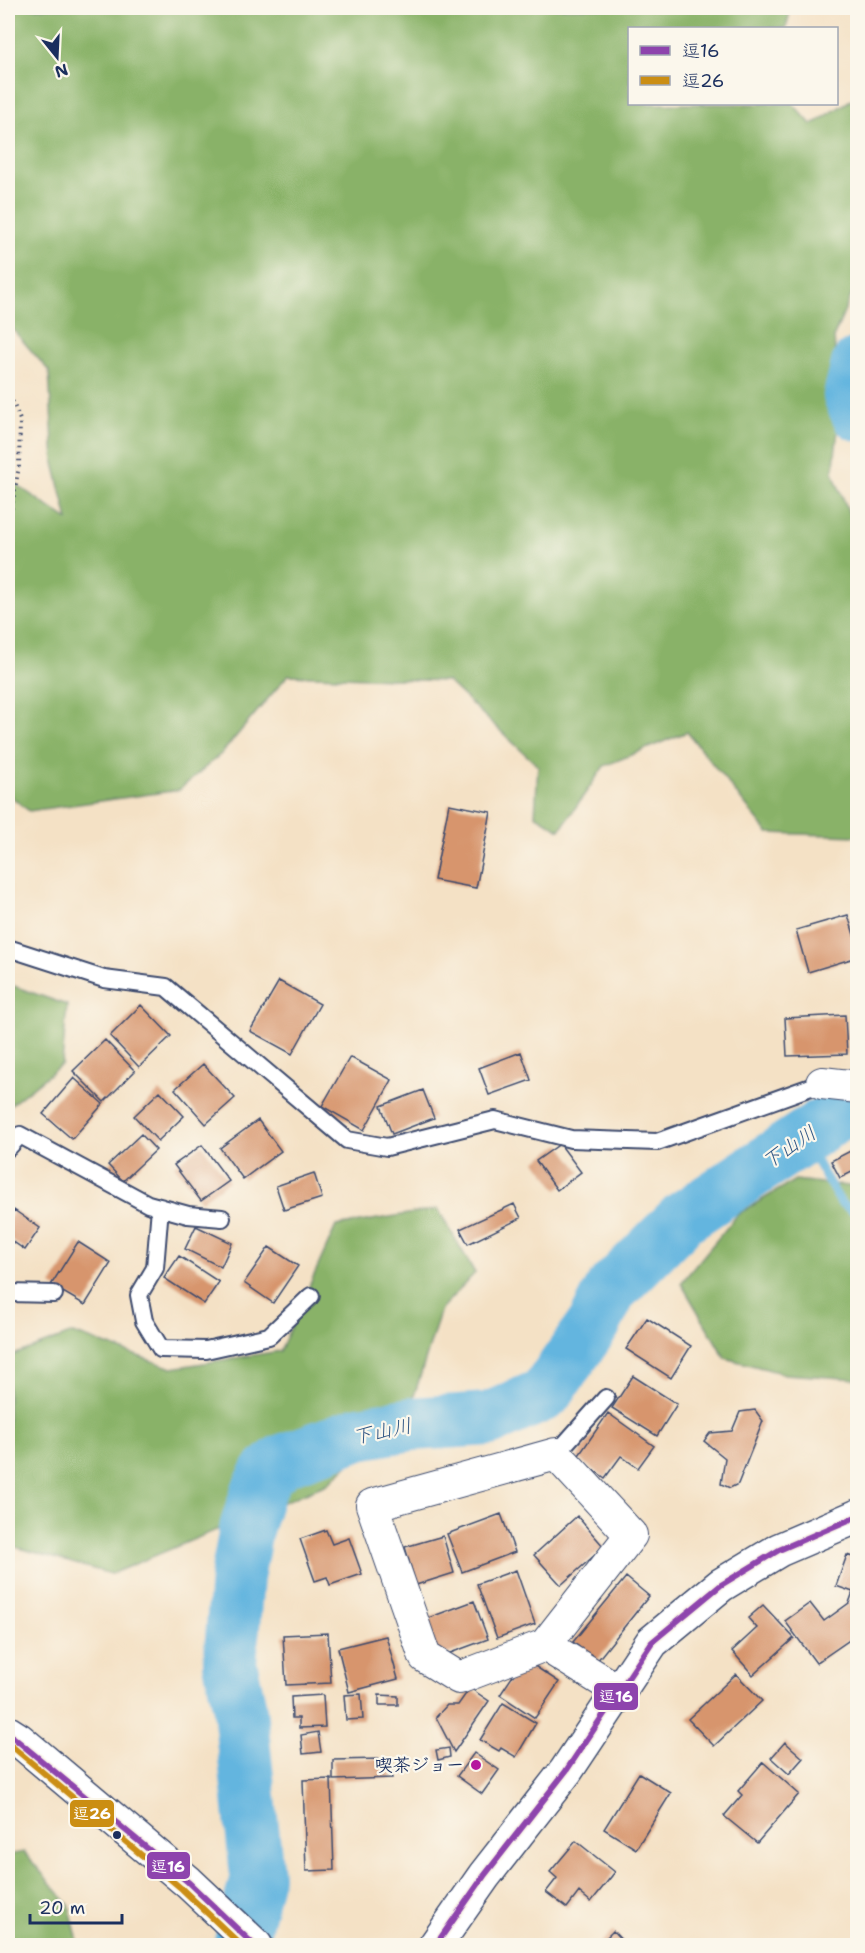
<svg xmlns="http://www.w3.org/2000/svg" width="865" height="1953" viewBox="0 0 865 1953" font-family="'Shantell Sans','Klee One',sans-serif">
	<style>
		.forest { fill: #89b268; stroke: #527063; stroke-width: 1.5 }
		.lines { fill: none; stroke-linecap: round; stroke-linejoin: round }
		.stream { stroke: #64b5df; stroke-width: 9 }
		.river { stroke: #64b5df; stroke-width: 54 }
		.building { fill: #d7956d }
		.lane-casing { stroke: #3c4a6d; stroke-width: 20 }
		.street-casing { stroke: #3c4a6d; stroke-width: 34 }
		.secondary-casing { stroke: #3c4a6d; stroke-width: 36 }
		.primary-casing { stroke: #3c4a6d; stroke-width: 36 }
		.path { stroke: #3c4a6d; stroke-width: 4; stroke-dasharray: 1.5 4.5; stroke-linecap: butt }
		.lane { stroke: #fff; stroke-width: 16 }
		.street { stroke: #fff; stroke-width: 32 }
		.secondary { stroke: #fff; stroke-width: 33 }
		.primary { stroke: #fff; stroke-width: 33 }
		.bus-1-casing { stroke: #fbf7ec; stroke-width: 10 }
		.bus-2-casing { stroke: #fbf7ec; stroke-width: 10 }
		.bus-1 { stroke: #8e44ad; stroke-width: 6 }
		.bus-2 { stroke: #cb8e13; stroke-width: 6 }
		.poi-dot { fill: #b5179e; stroke: #fbf7ec; stroke-width: 2 }
		.bus-dot { fill: #1b2f5e; stroke: #fbf7ec; stroke-width: 2 }
		.labels { text-anchor: middle; dominant-baseline: central; stroke-width: 4.5; stroke-linejoin: round; paint-order: stroke }
		.poi-label { font-size: 18px; font-weight: bold; fill: #1b2f5e; stroke: #fbf7ec; text-anchor: end }
		.water-label { font-size: 20px; font-style: italic; fill: #315785; stroke: #fbf7ec }
		.line-badge { stroke: #fbf7ec; stroke-width: 2 }
		.badge-label { font-size: 16px; text-anchor: middle; font-weight: bold; fill: #fff }
	</style>
	<rect width="100%" height="100%" fill="#fbf7ec"/>
	<filter id="ink" filterUnits="userSpaceOnUse"><feTurbulence type="fractalNoise" baseFrequency=".0167" numOctaves="2"/><feDisplacementMap in="SourceGraphic" scale="12" xChannelSelector="R" yChannelSelector="G"/><feConvolveMatrix kernelMatrix="1 2 1 2 8 2 1 2 1" color-interpolation-filters="sRGB"/></filter>
	<filter id="wash" filterUnits="userSpaceOnUse"><feTurbulence type="fractalNoise" baseFrequency=".008" numOctaves="4" result="noise"/><feDisplacementMap in="SourceGraphic" scale="24" xChannelSelector="R" yChannelSelector="G"/><feGaussianBlur stdDeviation="1.35" result="paint"/><feColorMatrix in="noise" values="0 0 0 0 0 0 0 0 0 0 0 0 0 0 0 0 0 1.4 0 .05"/><feComposite in="paint" operator="in"/></filter>
	<g filter="url(#wash)">
		<rect width="100%" height="100%" fill="#f4e1c5"/>
		<!-- forest -->
		<path class="forest" d="M8 8H791L786 28H630V104H793L812 125 857 96V282L834 336 839 421 833 473 857 533V836L768 833 687 732 604 766 560 830 535 815 538 766 447 681 288 675 222 753 179 790 29 811 8 794V479L68 520 54 463 49 371 8 324Z
			M8 984 67 1005 62 1064 8 1107Z
			M795 1180 857 1187V1379L785 1374 725 1358 681 1283 738 1214Z
			M438 1209 475 1273 441 1309 411 1406 327 1484 111 1574 8 1545V1357L73 1333 172 1368 280 1351 336 1226Z
			M24 1852 69 1905 79 1945H8V1855Z"/>
		<g class="lines">
			<!-- stream -->
			<path class="stream" d="M803 1139 841 1203 858 1214"/>
			<!-- river -->
			<path class="river" d="M858 364 850 396 858 414
				M240 1946 257 1876 240 1709 230 1663 237 1578 246 1529 258 1491 267 1474 282 1461 359 1433 412 1424 489 1419 545 1394 594 1324 611 1290 683 1218 858 1101"/>
		</g>
		<g id="blocks">
			<!-- building -->
			<path class="building" d="M449 804 491 812 476 888 434 880Z
				M848 915 858 948V957L808 972 796 930Z
				M279 981 320 1004 292 1054 250 1031Z
				M141 1005 171 1036 139 1067 110 1036Z
				M845 1015 847 1054 787 1056 785 1018Z
				M105 1040 135 1071 104 1102 73 1071Z
				M521 1052 531 1080 489 1095 479 1068Z
				M350 1057 392 1080 364 1130 322 1106Z
				M203 1064 235 1098 206 1124 175 1089Z
				M74 1078 103 1104 72 1139 43 1114Z
				M423 1090 434 1118 392 1134 381 1106Z
				M160 1091 184 1116 158 1141 134 1116Z
				M258 1120 281 1151 243 1179 220 1148Z
				M141 1134 156 1150 123 1181 108 1165Z
				M560 1144 581 1172 557 1190 536 1161Z
				M202 1145 229 1181 201 1201 174 1165Z
				M858 1147V1169L840 1178 831 1161Z
				M314 1173 322 1198 284 1210 276 1186Z
				M514 1204 521 1218 468 1244 460 1229Z
				M14 1210 40 1228 25 1250 8 1238V1220Z
				M196 1226 232 1243 221 1267 185 1249Z
				M78 1242 111 1263 85 1305 51 1285Z
				M269 1247 298 1266 273 1303 244 1283Z
				M179 1256 219 1282 204 1304 164 1278Z
				M647 1318 691 1346 671 1378 626 1349Z
				M633 1376 677 1404 657 1436 612 1408Z
				M755 1410 763 1421 738 1484 730 1488 721 1484 725 1458 704 1441 710 1433 732 1431 740 1412Z
				M608 1413 654 1446 638 1468 621 1456 605 1478 577 1458Z
				M501 1514 515 1552 462 1572 447 1534Z
				M577 1516 604 1547 561 1585 534 1555Z
				M326 1530 332 1544 349 1538 362 1574 330 1585 327 1577 315 1581 300 1539Z
				M443 1536 454 1573 416 1585 405 1547Z
				M847 1555 858 1559V1634L816 1663 785 1621 810 1603 824 1621 849 1603 853 1592 836 1586Z
				M516 1570 535 1624 497 1638 477 1584Z
				M626 1577 649 1596 597 1661 573 1642Z
				M474 1601 488 1639 434 1659 420 1621Z
				M763 1605 794 1638 753 1675 732 1651 757 1628 748 1618Z
				M328 1633 331 1683 286 1685 283 1635Z
				M386 1636 398 1679 349 1692 338 1648Z
				M524 1659 559 1682 535 1718 500 1695Z
				M736 1674 762 1701 714 1746 688 1719Z
				M470 1688 489 1701 454 1752 436 1717 447 1705H458Z
				M361 1694 363 1719 346 1720 344 1695Z
				M323 1695 325 1727 299 1728V1718H292L291 1697Z
				M379 1695 398 1696V1705H379Z
				M503 1703 536 1723 516 1757 501 1748 499 1751 480 1740Z
				M318 1732 321 1752 303 1754 301 1735Z
				M785 1742 803 1758 789 1774 771 1758Z
				M449 1748 450 1757 438 1760 436 1750Z
				M474 1753 499 1770 482 1794 457 1776Z
				M381 1759V1769L391 1768 392 1778 333 1780V1760Z
				M763 1762 799 1794 757 1843 724 1816 742 1795 738 1791Z
				M639 1773 671 1793 636 1849 604 1829Z
				M331 1779 334 1870 306 1871 303 1780Z
				M576 1841 615 1872 591 1902 579 1892 567 1908 546 1892 557 1878 550 1872Z
				M613 1931 627 1946H598Z"/>
		</g>
	</g>
	<g filter="url(#ink)">
		<use href="#blocks" fill-opacity="0" stroke="#3c4a6d" stroke-width="1.5"/>
		<g class="lines">
			<!-- lane casing -->
			<g class="lane-casing">
				<path id="lane" d="M8 948 104 979 166 987 347 1140 387 1147 495 1120 571 1139 657 1142 822 1083
					M8 1148 20 1135 148 1204 188 1215 222 1218
					M160 1207 155 1268 139 1295 144 1321 161 1349 206 1350 269 1336 311 1296
					M8 1293 54 1294
					M556 1454 606 1398"/>
			</g>
			<!-- street casing -->
			<g class="street-casing">
				<path id="street" d="M822 1083 858 1087
					M556 1454 631 1535 545 1645 459 1678 425 1657 372 1505Z
					M545 1645 619 1691"/>
			</g>
			<!-- secondary casing -->
			<g class="secondary-casing">
				<path id="secondary" d="M8 1733 19 1740 188 1882 256 1946"/>
			</g>
			<!-- primary casing -->
			<g class="primary-casing">
				<path id="primary" d="M435 1946 484 1876 566 1771 652 1642 721 1585 779 1550 858 1516"/>
			</g>
			<!-- path -->
			<path class="path" d="M8 390 20 420 19 466 8 530"/>
			<!-- lane -->
			<use href="#lane" class="lane"/>
			<!-- street -->
			<use href="#street" class="street"/>
			<!-- secondary -->
			<use href="#secondary" class="secondary"/>
			<!-- primary -->
			<use href="#primary" class="primary"/>
			<!-- bus-1 casing -->
			<g class="bus-1-casing">
				<path id="bus-1" d="M8 1733 188 1882 255 1946
					M435 1946 484 1876 566 1771 652 1642 721 1585 779 1550 858 1516"/>
			</g>
			<!-- bus-2 casing -->
			<g class="bus-2-casing">
				<path id="bus-2" d="M8 1743 182 1889 242 1946"/>
			</g>
			<!-- bus-1 -->
			<use href="#bus-1" class="bus-1"/>
			<!-- bus-2 -->
			<use href="#bus-2" class="bus-2"/>
		</g>
	</g>
	<!-- markers -->
	<circle class="poi-dot" cx="476" cy="1765" r="6"/>
	<circle class="bus-dot" cx="117" cy="1835" r="5"/>
	<g class="labels">
		<!-- poi labels -->
		<g class="poi-label">
			<text x="464" y="1765">喫茶ジョー</text>
		</g>
		<!-- water labels -->
		<g class="water-label">
			<text transform="translate(789 1147) rotate(-34)">下山川</text>
			<text transform="translate(382 1431) rotate(-12)">下山川</text>
		</g>
	</g>
	<g class="line-badge">
		<rect x="593" y="1682" width="46" height="29" rx="6" fill="#8e44ad"/>
		<rect x="69" y="1799" width="46" height="29" rx="6" fill="#cb8e13"/>
		<rect x="146" y="1851" width="45" height="29" rx="6" fill="#8e44ad"/>
	</g>
	<g class="badge-label">
		<text x="616" y="1702">逗16</text>
		<text x="92" y="1819">逗26</text>
		<text x="168" y="1872">逗16</text>
	</g>
	<!-- margin -->
	<rect width="865" height="1953" fill="none" stroke="#fbf7ec" stroke-width="30"/>
	<!-- legend -->
	<rect x="628" y="27" width="210" height="78" fill="#fbf7ec" stroke="#a1a7b3" stroke-width="1.5"/>
	<rect x="640" y="46" width="30" height="9" fill="#8e44ad" stroke="#a1a7b3" stroke-width="1.5"/>
	<text x="682" y="57" font-size="18" fill="#1b2f5e">逗16</text>
	<rect x="640" y="76" width="30" height="9" fill="#cb8e13" stroke="#a1a7b3" stroke-width="1.5"/>
	<text x="682" y="87" font-size="18" fill="#1b2f5e">逗26</text>
	<!-- north arrow -->
	<g transform="translate(57 57) rotate(162)" stroke="#fbf7ec" stroke-width="4.5" paint-order="stroke">
	<path d="M0-4.5L10 22L0 15L-10 22Z" fill="#1b2f5e"/>
	<text y="-9" font-size="16" font-weight="bold" text-anchor="middle" fill="#1b2f5e">N</text>
	</g>
	<!-- scale -->
	<path d="M30 1914v9h92v-9" fill="none" stroke="#1b2f5e" stroke-width="3"/>
	<text x="39" y="1914" font-size="18" fill="#1b2f5e" stroke="#fbf7ec" stroke-width="4.5" paint-order="stroke">20 m</text>
</svg>
